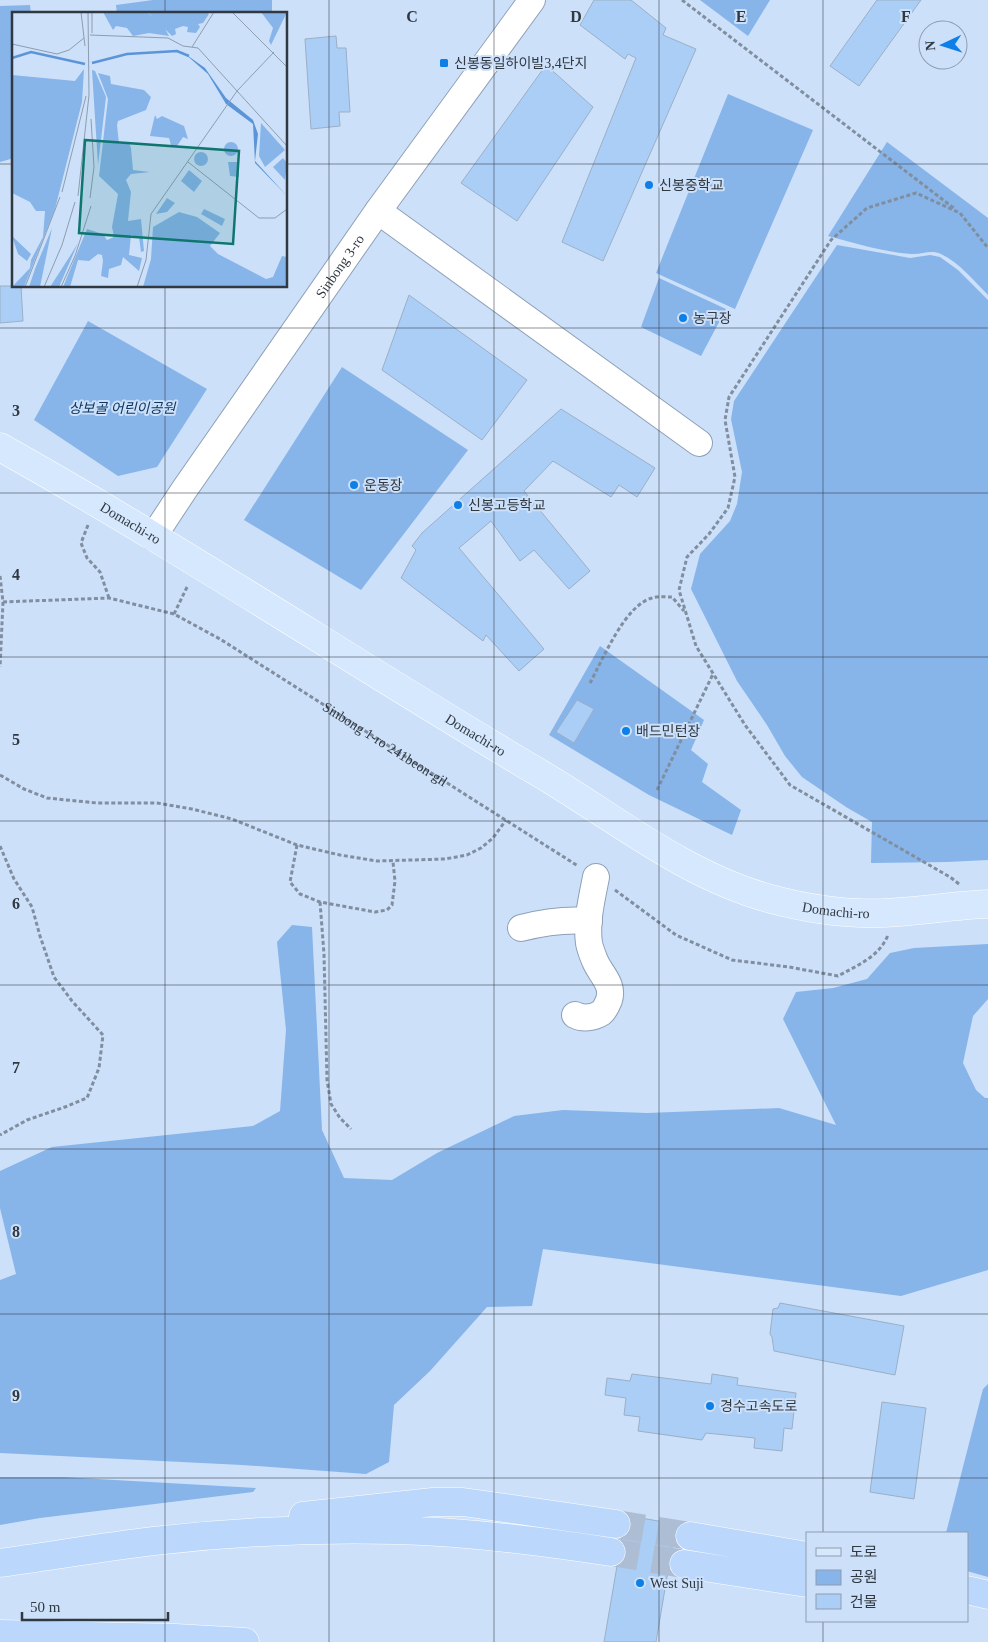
<svg xmlns="http://www.w3.org/2000/svg" width="988" height="1642" viewBox="0 0 988 1642" font-family="'Times New Roman','Noto Sans KR',serif">
	<style>
		.green { fill: #87b4e9 }
		.building { fill: #abcef7; stroke: #9bafc6 }
		.lines { fill: none; stroke-linecap: round; stroke-linejoin: round }
		.highway-tunnel { stroke: #adbed4; stroke-width: 28; stroke-dasharray: 28 14; stroke-linecap: butt }
		.minor-casing { stroke: #8da0b7; stroke-width: 28 }
		.major-casing { stroke: #fff; stroke-width: 29 }
		.highway-casing { stroke: #fff; stroke-width: 29 }
		.path { stroke: #808e9f; stroke-width: 3; stroke-dasharray: 4 2.5; stroke-linecap: butt }
		.minor { stroke: #fff; stroke-width: 26 }
		.major { stroke: #d6e8fd; stroke-width: 28 }
		.highway { stroke: #bbd8fc; stroke-width: 28 }
		.grid { fill: none; stroke: #303841; stroke-width: 1; stroke-opacity: 0.55 }
		.poi-dot { fill: #0d7fe6; stroke: #cce0f9; stroke-width: 2 }
		.labels { text-anchor: middle; dominant-baseline: central; stroke-width: 4; stroke-linejoin: round; paint-order: stroke }
		.poi-label { font-size: 14px; fill: #303841; stroke: #cce0f9; text-anchor: start }
		.street-label { font-size: 14px; fill: #303841; stroke: #cce0f9 }
		.park-label { font-size: 14px; font-style: italic; fill: #0c3560; stroke: #cce0f9 }
		.inset-river { fill: none; stroke: #5c95d7; stroke-width: 2.5 }
		.inset-road { fill: none; stroke: #8e9daf; stroke-width: 1 }
		.view { fill: #0f766e; fill-opacity: 0.15; stroke: #0f766e; stroke-width: 2.5 }
		.inset-edge { fill: none; stroke: #303841; stroke-width: 2.5 }
		.grid-label { font-size: 16px; text-anchor: middle; font-weight: bold; fill: #303841; stroke: #cce0f9; stroke-width: 4; stroke-linejoin: round; paint-order: stroke }
	</style>
	<rect width="100%" height="100%" fill="#cce0f9"/>
	<!-- green -->
	<path class="green" d="M153 0H272V14H117L116 5Z
		M700 0H770L748 36Z
		M30 5 31 14H14V158L0 162V6Z
		M728 94 813 130 735 309 656 273Z
		M887 142 988 218V295C974 281 960 263 941 254 930 249 922 255 911 254 883 252 855 243 828 236Z
		M837 245 910 258 930 255 940 257 958 270 988 300V860L947 862 871 863 872 822 846 807 802 777 785 756 767 725 737 681 691 589 700 554 730 521 737 504 742 472 731 419 734 401Z
		M659 278 726 309 701 356 641 327Z
		M88 321 207 389 157 467 118 476 34 420Z
		M342 367 468 450 361 590 244 520Z
		M600 646 704 720 691 750 708 764 702 782 741 810 732 835 649 795 549 735Z
		M292 925 312 927 322 1130 344 1178 392 1180 437 1153 514 1116 563 1110 647 1113 779 1108 836 1125 783 1019 796 992 833 988 867 979 890 953 914 948 988 944V999L973 1016 963 1063 976 1090 985 1098H988V1270L901 1296 543 1249 532 1306 487 1307 430 1371 394 1405 389 1462 366 1474 242 1465 0 1453V1280L16 1274 0 1208V1171L52 1147 253 1126 280 1111 286 1030 277 942Z
		M988 1384V1577L967 1571V1533H946L983 1389Z
		M0 1477H62L256 1488 253 1492 40 1518 0 1525Z"/>
	<!-- building -->
	<path class="building" d="M594 0H631L666 28 663 35 696 49 603 261 562 242 636 58 628 54 625 59 580 25Z
		M877 0H921L859 86 830 66Z
		M336 36 337 48H346L350 112H339L340 126 311 129 305 39Z
		M546 65 593 107 517 221 461 183Z
		M0 286H21L23 321 0 323Z
		M409 295 527 380 482 440 382 370Z
		M561 409 655 468 637 497 619 485 611 497 553 461 524 491 590 571 569 589 534 550 520 561 491 521 459 548 544 649 519 671 486 635 483 641 401 578 416 550 412 546 422 533Z
		M577 700 594 709 574 743 556 732Z
		M780 1303 904 1326 895 1375 774 1351 772 1337 770 1334 773 1309 778 1308Z
		M632 1374 711 1384 712 1374 738 1378 737 1385 796 1393 792 1429 784 1428 782 1451 754 1448 755 1438 706 1433 702 1440 638 1431 640 1417 624 1415 626 1398 605 1395 607 1378 630 1381Z
		M882 1402 926 1408 914 1499 870 1492Z
		M629 1516 676 1524 656 1642H604L617 1566 623 1562 626 1555V1547L621 1540 629 1533 631 1527Z"/>
	<g class="lines">
		<!-- highway-tunnel -->
		<path class="highway-tunnel" d="M616 1524 690 1536
			M611 1552 684 1564"/>
		<!-- minor casing -->
		<g class="minor-casing">
			<g id="minor">
				<path d="M378 211 699 443"/>
				<path id="s2" d="M153 537 184 490 378 211 532 0"/>
				<path d="M521 928C544 922 565 919 589 921"/>
				<path d="M575 1015C583 1019 593 1018 601 1013 605 1010 607 1005 609 1000 614 984 601 975 595 961 593 956 590 949 589 943 586 921 592 898 596 877"/>
			</g>
		</g>
		<!-- major casing -->
		<g class="major-casing">
			<g id="major">
				<path id="s3" d="M0 447C184 550 360 667 541 774 615 818 686 876 771 899 812 910 857 916 899 912 929 910 958 905 988 904"/>
			</g>
		</g>
		<!-- highway casing -->
		<g class="highway-casing">
			<path id="highway" d="M303 1516 433 1502H463L616 1524
				M690 1536 807 1556
				M0 1563C51 1556 103 1547 154 1541 233 1532 317 1528 396 1530 468 1532 541 1541 611 1552
				M684 1564 807 1583
				M967 1590 988 1595
				M0 1634 175 1638 245 1642"/>
		</g>
		<!-- path -->
		<g class="path">
			<path d="M682 0 955 209"/>
			<path d="M88 525 81 543 87 558 100 572 109 598"/>
			<path d="M0 576 3 602 0 667"/>
			<path id="s1" d="M3 602 109 598 174 614 220 639 578 866"/>
			<path d="M174 614 188 585"/>
			<path d="M590 683C603 659 625 605 652 598 658 596 666 597 672 597L684 611"/>
			<path d="M0 775 24 789 47 798 97 803H157L192 809 232 819 297 845 340 855 377 861 445 859 467 855 481 848 493 838 506 820"/>
			<path d="M657 790 713 674"/>
			<path d="M297 845 290 882 300 894 320 902 375 912 387 910 392 905 395 881 393 862"/>
			<path d="M0 846 14 879 32 907 40 936 54 977 72 1001 103 1035 99 1068 87 1098 65 1107 27 1120 0 1135"/>
			<path d="M959 884 950 877 790 785 745 725 696 646 679 590 687 557 709 534 728 508 735 477 725 420 729 397 831 240 867 208 916 193 960 213 988 248"/>
			<path d="M615 890 676 935 732 960 789 967 838 976C858 965 879 957 888 935"/>
			<path d="M320 902 324 954 327 1080 331 1104 340 1118 351 1129"/>
		</g>
		<!-- minor -->
		<use href="#minor" class="minor"/>
		<!-- major -->
		<use href="#major" class="major"/>
		<!-- highway -->
		<use href="#highway" class="highway"/>
	</g>
	<!-- grid -->
	<path class="grid" d="M165 0V14M329 0V1642M494 0V1642M659 0V1642M823 0V1533M0 164H14M286 164H988M165 286V1642M0 328H988M0 493H988M0 657H988M0 821H988M0 985H988M0 1149H988M0 1314H988M0 1478H988M823 1621V1642"/>
	<!-- markers -->
	<g class="poi-dot">
		<rect x="439" y="58" width="10" height="10" rx="2.5"/>
		<circle cx="649" cy="185" r="5"/>
		<circle cx="683" cy="318" r="5"/>
		<circle cx="354" cy="485" r="5"/>
		<circle cx="458" cy="505" r="5"/>
		<circle cx="626" cy="731" r="5"/>
		<circle cx="710" cy="1406" r="5"/>
		<circle cx="640" cy="1583" r="5"/>
	</g>
	<g class="labels">
		<!-- poi labels -->
		<g class="poi-label">
			<text x="454" y="63">신봉동일하이빌3,4단지</text>
			<text x="659" y="185">신봉중학교</text>
			<text x="693" y="318">농구장</text>
			<text x="364" y="485">운동장</text>
			<text x="468" y="505">신봉고등학교</text>
			<text x="636" y="731">배드민턴장</text>
			<text x="720" y="1406">경수고속도로</text>
			<text x="650" y="1583">West Suji</text>
		</g>
		<!-- street labels -->
		<g class="street-label">
			<text stroke="none"><textPath href="#s2" startOffset="329">Sinbong 3-ro</textPath></text>
			<text stroke="none"><textPath href="#s3" startOffset="151">Domachi-ro</textPath></text>
			<text stroke="none"><textPath href="#s3" startOffset="556">Domachi-ro</textPath></text>
			<text stroke="none"><textPath href="#s1" startOffset="421">Sinbong 1-ro 241beon-gil</textPath></text>
			<text stroke="none"><textPath href="#s3" startOffset="961">Domachi-ro</textPath></text>
		</g>
		<!-- park labels -->
		<g class="park-label">
			<text x="122" y="408">상보골 어린이공원</text>
		</g>
	</g>
	<!-- overview -->
	<g transform="translate(12 12)">
		<rect width="275" height="275" fill="#cce0f9"/>
		<path d="M91 0H135L151 13 157 24 137 21 121 24 115 16 104 14 101 18ZM136 0H194L197 2 191 11 186 12 188 15 184 21 175 20 176 15 171 14 163 17 164 22 160 24ZM249 0H275L259 33 257 29 261 16ZM72 57 70 90 43 197 12 275H0L18 256 19 248 31 225 33 199H24L18 190 0 181V63L63 69ZM80 58 83 59 94 85 86 153ZM86 61 98 64 99 72 132 78 139 85 134 98 106 109 105 113 107 132 117 131 119 136 121 158 138 160 119 162 114 168 119 180 116 209 129 207 132 239 129 240 127 225 119 223 117 243 130 246 127 259 111 245 109 253 97 257 96 266 89 264 91 249 90 243 86 242 77 249 66 248 58 275H51L75 217 91 222 95 228 102 225 100 215 106 182 87 164 96 87ZM143 103 145 107 150 104 172 114 176 127 171 125 165 134 159 133 157 126 138 124ZM249 111 273 138 253 155 247 144ZM212 137a7 7 0 1 1 14 0a7 7 0 1 1-14 0ZM182 147a7 7 0 1 1 14 0a7 7 0 1 1-14 0ZM271 146 275 151 273 168 261 155ZM216 150H226L227 165 218 164ZM177 158 190 169 182 180 169 169ZM155 186 163 191 155 200 144 202ZM192 197 213 207 210 214 189 202ZM167 200 185 205 208 221 198 234 206 242 254 267 261 265 270 244 275 245V275H131L139 247 141 215ZM40 216 28 275H17L23 257ZM0 224 19 242 15 249 6 242ZM66 231 47 275H38L58 244Z" fill="#87b4e9"/>
		<path d="M172 41 193 56 214 86 241 108 246 122 243 149 275 184 243 151 241 112 214 92 196 62Z" fill="#5c95d7"/>
		<path class="inset-river" d="M0 46 19 40 73 52M80 51 115 42 165 39 177 44"/>
		<path class="inset-road" d="M69 0 73 34M80 0V21M220 0 275 55M78 23 156 26 171 34 186 36 275 134M0 32 45 42 57 38 72 26M180 35 202 0M225 79 262 40M176 150 247 206H263L275 197M50 180 74 84M66 184 77 83 76 0M78 186 82 155 79 107M13 275 48 185M32 275 50 233 63 190M49 275 63 244 79 194M125 275 134 248 139 202 225 79"/>
		<path class="view" d="M73 128 227 139 221 232 67 221Z"/>
		<rect width="275" height="275" class="inset-edge"/>
	</g>
	<g class="grid-label">
		<text x="412" y="22">C</text>
		<text x="576" y="22">D</text>
		<text x="741" y="22">E</text>
		<text x="906" y="22">F</text>
		<text x="16" y="416">3</text>
		<text x="16" y="580">4</text>
		<text x="16" y="745">5</text>
		<text x="16" y="909">6</text>
		<text x="16" y="1073">7</text>
		<text x="16" y="1237">8</text>
		<text x="16" y="1401">9</text>
	</g>
	<!-- legend -->
	<rect x="806" y="1532" width="162" height="90" fill="#cce0f9" stroke="#8e9daf"/>
	<rect x="816" y="1548" width="25" height="8" fill="#d6e8fd" stroke="#8e9daf"/>
	<text x="850" y="1557" font-size="15" fill="#303841">도로</text>
	<rect x="816" y="1570" width="25" height="15" fill="#87b4e9" stroke="#8e9daf"/>
	<text x="850" y="1582" font-size="15" fill="#303841">공원</text>
	<rect x="816" y="1594" width="25" height="15" fill="#abcef7" stroke="#8e9daf"/>
	<text x="850" y="1607" font-size="15" fill="#303841">건물</text>
	<!-- north arrow -->
	<g transform="translate(943 45) rotate(266)"><circle r="24" fill="#cce0f9" stroke="#8e9daf"/>
	<path d="M0-4L9 19L0 12L-9 19Z" fill="#0d7fe6"/>
	<text y="-8" font-size="14" font-weight="bold" text-anchor="middle" fill="#303841">N</text>
	</g>
	<!-- scale -->
	<path d="M22 1612v8h146v-8" fill="none" stroke="#303841" stroke-width="2.5"/>
	<text x="30" y="1612" font-size="15" fill="#303841" stroke="#cce0f9" stroke-width="4" paint-order="stroke">50 m</text>
</svg>
